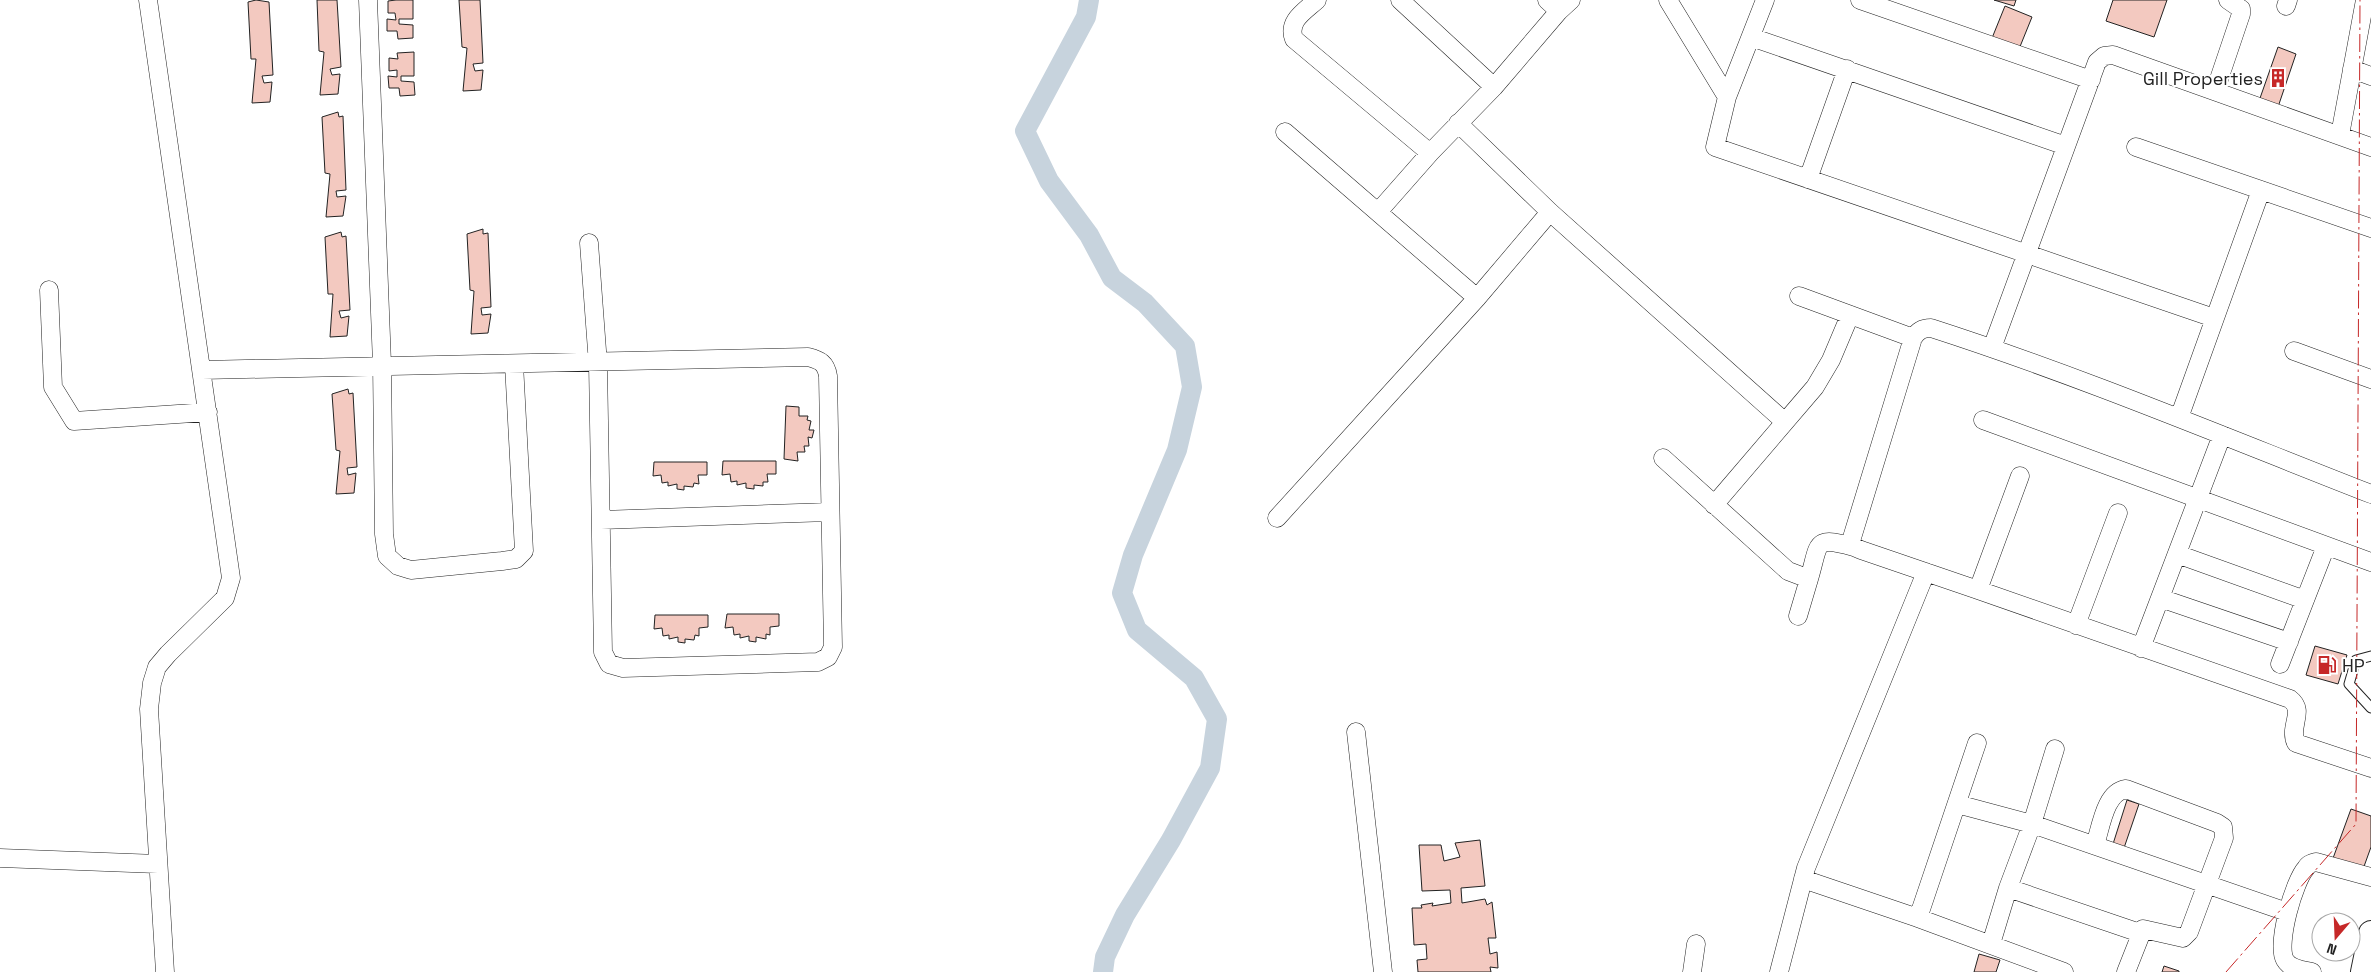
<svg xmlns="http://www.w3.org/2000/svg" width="2371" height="972" viewBox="0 0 2371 972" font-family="'Space Grotesk',sans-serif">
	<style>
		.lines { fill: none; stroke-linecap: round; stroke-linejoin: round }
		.canal { stroke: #c7d3dd; stroke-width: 20 }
		.building { fill: #f3c9c0; stroke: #222 }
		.lane-casing { stroke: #222; stroke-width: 11 }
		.street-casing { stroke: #222; stroke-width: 19 }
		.secondary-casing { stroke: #222; stroke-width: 26 }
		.lane { stroke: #fff; stroke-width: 9 }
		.street { stroke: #fff; stroke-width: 18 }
		.secondary { stroke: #fff; stroke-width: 24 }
		.power { stroke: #c62828; stroke-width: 1; stroke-dasharray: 18 4 2.5 4; stroke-linecap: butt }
		.labels { text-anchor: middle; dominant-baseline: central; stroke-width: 4; stroke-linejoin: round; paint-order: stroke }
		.poi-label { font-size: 18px; fill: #222; stroke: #fff; text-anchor: end }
	</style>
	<rect width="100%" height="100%" fill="#fff"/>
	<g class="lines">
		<!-- canal -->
		<path class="canal" d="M1089 0 1086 17 1025 131 1049 181 1089 235 1112 278 1145 303 1185 346 1192 387 1177 450 1133 555 1122 593 1137 630 1194 678 1217 719 1210 768 1171 840 1125 915 1105 957 1103 972"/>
	</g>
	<!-- building -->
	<path class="building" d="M256 0 269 2 273 75 262 76 264 83 272 82 270 102 252 103 256 59H251L248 2Z
		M317 0H337L341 67 330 69 332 75 340 74 338 94 320 95 324 52 319 51Z
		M396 0H413V19H399V24L413 25V38L398 39 397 31H387V19L396 20 395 13H388V1Z
		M459 0H480L483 63 473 64 475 71 483 70 481 90 463 91 467 48 462 47Z
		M1994 0H2016L2014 6Z
		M2113 0H2167L2154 37 2106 21Z
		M2005 6 2032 17 2017 54 1990 43Z
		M2278 47 2296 54 2278 107 2259 101Z
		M414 52V76H401V81L414 82 415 95 400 96 399 88H389L388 76 397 77V70L389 71V58L398 59 397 53Z
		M338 112 339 117 343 116 346 190 336 191 337 197 346 196 343 216 326 217 330 174 325 173 322 117Z
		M483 229V234L488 233 491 307 481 308 482 315 491 314 488 333 471 334 474 291 470 290 467 234Z
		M341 232 342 237 346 236 350 310 339 311 341 318 349 316 347 336 330 337 333 294H328L325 237Z
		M348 389 349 394 353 393 357 467 347 468 348 475 356 473 354 493 336 494 340 451 336 450 332 394Z
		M786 406 799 407V416H808L807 420 811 421 809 430H814L812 438 808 437 809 446H804L805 452H797L798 461 784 459Z
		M723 461H776V474H767L768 482H763V486L754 485V489L746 488V483L737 485V481L731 482 730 474 722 475Z
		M654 462H707V475H698L699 484 694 483 693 487 684 486V490L677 489V484L668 486V482L662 483 661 475 653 476Z
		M727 614H779V626L770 627V635L766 634V639L756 637V642L749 641V636L740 638V634L734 635 733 627 725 628Z
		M655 615H708V627L699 628V636L695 635 694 640 685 639V643L678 642V637L669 639V635L663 636 662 628 654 629Z
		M2315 646 2347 655 2338 684 2306 675Z
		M2127 800 2139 804 2124 848 2113 844Z
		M2351 809 2371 816V847L2362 872 2332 861Z
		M1480 840 1485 886 1461 888 1462 903 1485 899 1487 905 1492 902 1496 938H1488L1490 954 1497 952 1498 968 1490 967 1491 972H1418L1417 960 1427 959 1426 944 1414 945 1412 908H1422L1421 905 1433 903 1432 906 1451 903 1450 890 1422 891 1419 845H1441L1444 861 1460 857 1455 843Z
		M1979 954 2000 960 1996 972H1974Z
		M2164 966 2179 971V972H2162Z"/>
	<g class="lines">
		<!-- lane casing -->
		<g class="lane-casing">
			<path id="lane" d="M2371 656 2356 660 2349 684 2371 708"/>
		</g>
		<!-- street casing -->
		<g class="street-casing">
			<path id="street" d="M148 0 231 578 225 598 168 654 157 667 152 683 149 709 165 972
				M368 0 382 364 384 534 387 556 398 566 411 570 502 561 516 559 524 551 514 364
				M1317 0C1305 11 1287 21 1294 39L1430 153 1494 87
				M1400 0 1494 87 1559 11 1571 0
				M1547 0 1559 11
				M1668 0 1727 97
				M1765 0 1727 97 1715 147 2214 318
				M1860 0 2091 80
				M2286 6 2288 0
				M1751 37 2066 146
				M2352 69 2371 76
				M2215 91 2241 14V9L2228 0
				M1458 123 1550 212 1785 422
				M1285 132 1477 298
				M2340 135 2365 0
				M2136 147 2371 228
				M1808 179 1847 69
				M1378 212 1430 153
				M49 290 53 387 74 421 208 412
				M1799 296 1913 338
				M1992 348 2097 62 2104 56 2113 55 2371 147
				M2294 351 2371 379
				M202 370C404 364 606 363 808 357 820 360 826 363 828 376L833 647 828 657 818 662 623 668 609 664 603 652 598 364 589 243
				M2179 418 2261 190
				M1983 420 2371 562
				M1663 458 1788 571 1809 579C1820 542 1813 536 1854 547
				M2020 476 1978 590 2290 699C2306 711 2288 727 2296 743L2371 768
				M1714 505 1815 387 1831 360 1850 315
				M1277 518 1477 298 1550 212
				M601 520 829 512
				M2177 554 2305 600
				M1978 590 1861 550 1854 547 1851 541 1913 338C1918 331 1922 328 1931 328 2080 376 2225 437 2371 494
				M2160 598 2289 642
				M1798 616 1809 579
				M2076 625 2118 513
				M2141 648 2222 435
				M2280 664 2326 546
				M1356 732 1383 972
				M1977 743 1918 918 2064 972
				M1957 804 2032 824 2055 749
				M2095 845C2101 827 2105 792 2126 789L2217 823 2223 827 2224 838 2189 932 2183 938 2143 929 2126 972
				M0 858 158 864
				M1803 879 1918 918
				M2008 888 2140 933
				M1991 944 2008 888 2032 824 2287 912
				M1692 972 1696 944
				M1779 972 1806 868 1926 572
				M2312 972C2303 970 2290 969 2285 960 2276 944 2294 881 2306 868 2308 864 2312 863 2316 862L2371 877"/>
		</g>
		<!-- secondary casing -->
		<g class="secondary-casing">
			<path id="secondary" d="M2363 972 2371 933"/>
		</g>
		<!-- lane -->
		<use href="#lane" class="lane"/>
		<!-- street -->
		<use href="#street" class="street"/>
		<!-- secondary -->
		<use href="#secondary" class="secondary"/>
		<!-- power -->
		<path class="power" d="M2226 972 2356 824 2360 0"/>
	</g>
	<!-- icons -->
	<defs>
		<g id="building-bare" transform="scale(1.5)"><path d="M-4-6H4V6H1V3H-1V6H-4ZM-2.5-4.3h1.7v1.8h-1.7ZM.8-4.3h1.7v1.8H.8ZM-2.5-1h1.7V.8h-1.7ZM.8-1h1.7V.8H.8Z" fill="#c62828" stroke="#fff" stroke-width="2.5" paint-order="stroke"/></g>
		<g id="fuel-bare" transform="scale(1.5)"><path d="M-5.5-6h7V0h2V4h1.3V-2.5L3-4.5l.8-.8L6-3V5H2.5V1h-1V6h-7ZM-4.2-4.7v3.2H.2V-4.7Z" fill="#c62828" stroke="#fff" stroke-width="2.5" paint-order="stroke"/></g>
	</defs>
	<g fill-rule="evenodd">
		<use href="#building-bare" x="2278" y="78"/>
		<use href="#fuel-bare" x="2327" y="665"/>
	</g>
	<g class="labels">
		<!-- poi labels -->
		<g class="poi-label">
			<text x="2263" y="78">Gill Properties</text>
			<text x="2342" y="665" text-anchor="start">HP</text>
		</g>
	</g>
	<!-- north arrow -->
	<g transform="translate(2336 937) rotate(199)"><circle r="24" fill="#ffffff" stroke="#a7a7a7"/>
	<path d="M0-4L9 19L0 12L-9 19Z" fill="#c62828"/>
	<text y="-8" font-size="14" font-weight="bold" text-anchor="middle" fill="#222222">N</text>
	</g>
</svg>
